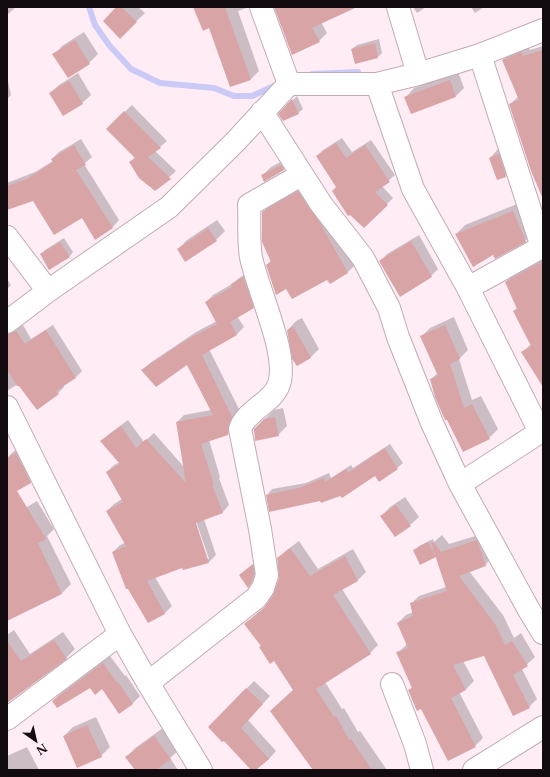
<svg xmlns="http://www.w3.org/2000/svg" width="550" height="777" viewBox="0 0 550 777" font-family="'Libre Baskerville',serif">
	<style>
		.shadow { fill: #0003; fill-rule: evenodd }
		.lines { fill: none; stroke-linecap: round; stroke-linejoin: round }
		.stream { stroke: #cbcaf7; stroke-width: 6 }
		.building { fill: #d8a4a5 }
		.minor-casing { stroke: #c1abb6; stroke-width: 24 }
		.minor { stroke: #fff; stroke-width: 22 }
	</style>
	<rect width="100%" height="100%" fill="#ffecf5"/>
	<!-- shadow -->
	<path class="shadow" d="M7 7H16L7 15Z
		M118 7H138L145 13 120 37Z
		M196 7H249L238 11 259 71 251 79 231 86 209 27Z
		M275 7H341L321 22 327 33 319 41Z
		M413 7H426L417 13Z
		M471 7H484L475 13Z
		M84 32 98 54 89 63 54 55 62 46Z
		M379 39 382 53 378 57 352 49 357 45Z
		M528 46 530 50 543 46V196L510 104 519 96 503 60 510 53Z
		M458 72 464 88 456 96 406 97 414 88Z
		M78 73 91 95 82 103 50 93 59 85Z
		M7 77 11 95 7 99Z
		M297 96 303 109 298 113 279 114Z
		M132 105 167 141 155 151 176 171 155 190 131 162 135 157 107 129Z
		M342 138 352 152 371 140 395 175 382 186 393 198 364 227 317 156 323 150Z
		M81 139 92 157 84 164 119 220 112 228 33 199 7 207V183L35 172 53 161 52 159 59 152Z
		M508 146 514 167 506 176 490 158 498 149Z
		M290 157 292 161 284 169 264 181 262 176 271 167Z
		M306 184 355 265 348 272 287 288 267 265 271 260 263 212 270 205Z
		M522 202 534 232 525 241 493 254 456 234 465 225Z
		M217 220 225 231 216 240 178 249 187 240Z
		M419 235 438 269 431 276 380 261 387 254Z
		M64 238 73 252 69 257 41 254 45 250Z
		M543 257V383L523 352 531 344 514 311 517 308 506 282 514 274Z
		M251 271 260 300 253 307 237 316 244 327 237 334 209 349 239 409 235 416V427L228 434 209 440 220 477 219 478 229 505 222 513 204 519 216 555 209 562 183 567 155 577 172 606 165 613 149 622 113 552 120 545 125 543 107 511 114 504 122 499 107 472 114 465 120 462 102 441 109 434 128 420 144 442 154 433 184 467 177 422 184 415 211 410 188 364 142 370 150 363 196 332 217 321 206 302 213 295 232 284 239 278ZM193 518H195L209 559H207Z
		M7 279 11 285 7 289Z
		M454 317 468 350 459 359 472 400 481 396 498 429 489 438 431 379 438 373 421 337 430 328Z
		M302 318 319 349 310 358 288 330 296 321Z
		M23 325 31 339 53 325 82 371 76 377 63 385 64 387 58 393 18 384 7 391V329L16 328Z
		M283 408 287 426 278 435 255 429 274 410Z
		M390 444 403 463 397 468 376 475 341 495 321 499 267 495 272 489 306 483 329 473 331 478 351 465 353 468Z
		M25 445 39 474 30 482 7 466V458L13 452Z
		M405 497 419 517 410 525 382 516 390 507Z
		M37 501 54 529 47 536 71 584 62 593 7 620V519Z
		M485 533 493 557 485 565 469 571 503 615 514 638 521 633 535 657 522 669 537 699 529 707 484 654 463 661 474 681 466 689 459 692 483 738 475 746 422 708 409 691 412 687 398 653 407 644 398 623 406 615 413 612 411 604 419 596 446 587 436 555 421 563 415 550 419 546 433 539 434 542 442 535 449 544Z
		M299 541 318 569 353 549 366 572 358 580 342 589 378 645 370 653 325 682 342 709 344 708 358 732 360 731 387 770H314L294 690 274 660 262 646 245 624 268 604 274 595 280 578 278 558 287 550Z
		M257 561 256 577 248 586 240 575Z
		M14 630 30 654 63 632 75 649 66 658 7 699V635Z
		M110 656 125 676 126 675 140 696 133 703 119 713 102 688 90 686 53 701 61 693Z
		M254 681 270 696 248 720 276 751 269 759 253 770 224 739 209 727Z
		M96 717 110 747 101 756 64 736 73 727Z
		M163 728 179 750 170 758 178 770H136L127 757 135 748Z
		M27 747 39 770H7V756Z"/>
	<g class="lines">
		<!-- stream -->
		<path class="stream" d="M89 7 95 25 109 45 131 69 160 83 214 88 234 96H252L276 85
			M312 74 358 72"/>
	</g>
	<!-- building -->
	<path class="building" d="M116 7H121L137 22 120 39 103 21Z
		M193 7H225L251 80 230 87 209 28 203 31Z
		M274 7H357L312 28 320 42 292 55Z
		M75 40 90 64 68 78 52 54Z
		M375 43 378 58 355 64 351 49Z
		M543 50V199L531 171 509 104 519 100 502 60 521 52 523 56Z
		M450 80 456 97 411 114 404 97Z
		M69 81 83 104 63 116 49 93Z
		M292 99 299 114 283 121 278 114Z
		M124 111 161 148 148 157 171 179 155 191 139 178 129 162 135 158 106 129Z
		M336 143 346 158 365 145 390 182 375 192 388 205 364 228 350 215 348 216 332 191 336 187 316 156Z
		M74 145 86 165 76 170 113 228 95 240 82 218 54 235 33 201 7 210V186L27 179 53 162 51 159Z
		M499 154 506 177 497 180 489 158Z
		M281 165 284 170 264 182 261 175Z
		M298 191 320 223 348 273 330 284 327 280 292 299 286 289 276 295 266 265 271 262 262 242V212Z
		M513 211 526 242 495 259 493 255 473 267 455 234Z
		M208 228 217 241 185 262 177 249Z
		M411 241 432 277 400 297 379 261Z
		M60 242 70 257 49 270 40 254Z
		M543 261V387L521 352 531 346 513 311 517 309 505 282Z
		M243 277 254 308 230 322 237 335 202 355 232 417 229 424 228 435 201 444 214 485H212L223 513 196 523 209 563 183 570 182 568 147 581 165 614 148 623 128 589H126L112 552 126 546 106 511 123 502 106 472 120 464 100 441 121 426 136 448 146 439 186 483 176 422 213 415 187 365 156 387 141 370 188 339 217 324 205 302 232 287 231 284Z
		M445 325 460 359 450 364 464 408 472 404 490 439 463 452 447 420H445L435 397 430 379 438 376 420 336Z
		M293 326 311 358 297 366 292 359 287 330Z
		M46 330 76 378 56 391 59 394 37 410 19 386H17L7 369V334L16 331 25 344Z
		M275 417 279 436 255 441 254 429 264 419Z
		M385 448 398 469 379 482 375 476 342 498 340 496 321 503 320 501 269 512 266 495 299 488 324 478 325 482 346 469 348 473Z
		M16 453 31 483 17 491 46 539 38 543 62 594 7 621V458Z
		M396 505 411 526 395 537 380 516Z
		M477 540 486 566 459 576 495 624 505 645 512 641 528 666 513 675 530 708 513 716 484 656 453 665 466 690 451 698 476 747 448 761 421 709 417 711 408 690 412 688 396 652 408 648 397 623 413 616 410 603 447 591 431 543 434 542 441 552Z
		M428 542 436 557 420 565 413 550Z
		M290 548 310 576 345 556 358 581 333 595 371 654 316 689 334 717 336 716 349 740 351 739 372 770H313L270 711 293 690 274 661 270 664 259 647 261 646 244 624 264 608 273 595 279 578 277 558Z
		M253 564 254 574 252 582 248 588 239 575Z
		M54 640 67 659 7 703V641L21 661Z
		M103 663 117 683 118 682 133 704 119 714 102 689 95 695 90 688 57 708 52 701Z
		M246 688 263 704 241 728 269 759 256 770H251L224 741 222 742 208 727Z
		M87 725 102 757 77 768 63 736Z
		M154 736 171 759 156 770H135L125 757Z"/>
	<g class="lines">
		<!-- minor casing -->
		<g class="minor-casing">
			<path id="minor" d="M261 7 289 84
				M398 7 418 74
				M377 84 413 189 468 288 540 432
				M262 112 321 204 363 258 389 308 398 337 432 423 460 484 529 610 543 633
				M7 237 48 291
				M468 288 531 253 538 249 541 244 480 55
				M7 322 48 291 169 207 234 143 289 84H377L418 74 480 55 543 30
				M7 407 120 634 148 683 201 770
				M460 484 543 430
				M148 683 256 598 263 588 267 575 260 529 240 429C246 410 273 403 279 384 289 354 257 289 251 257 248 242 250 220 249 205L301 175
				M392 684 415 744 422 770
				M7 719 120 634
				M474 770 543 727"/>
		</g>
		<!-- minor -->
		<use href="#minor" class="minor"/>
	</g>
	<!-- border -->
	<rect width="550" height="777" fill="none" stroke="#120b0f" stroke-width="16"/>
	<!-- north arrow -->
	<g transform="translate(36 741) rotate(146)" stroke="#ffecf5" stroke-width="3" paint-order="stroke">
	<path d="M0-3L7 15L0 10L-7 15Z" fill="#120b0f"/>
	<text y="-6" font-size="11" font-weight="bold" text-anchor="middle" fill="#120b0f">N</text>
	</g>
</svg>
